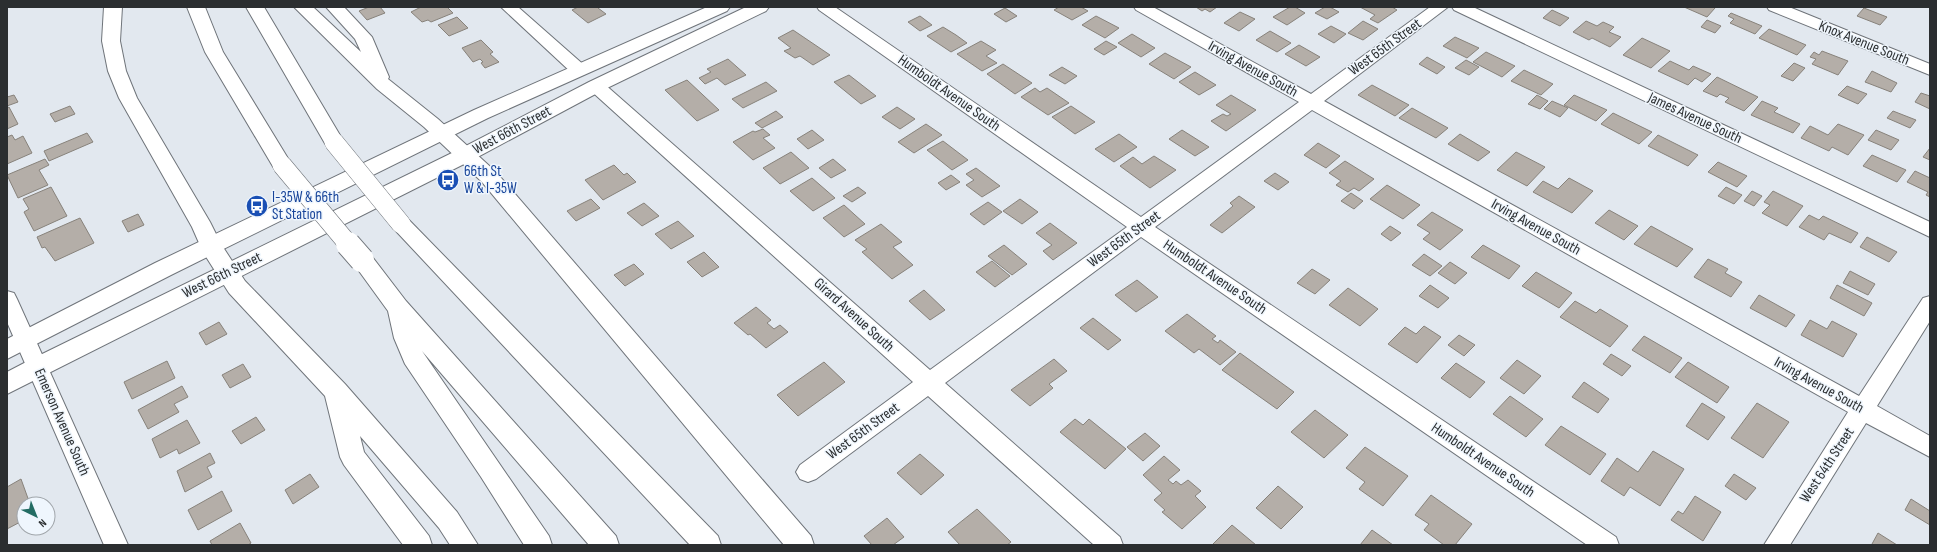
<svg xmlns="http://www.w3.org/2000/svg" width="1937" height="552" viewBox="0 0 1937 552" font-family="'Sofia Sans Condensed',sans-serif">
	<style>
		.building { fill: #b4aea8; stroke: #87827b }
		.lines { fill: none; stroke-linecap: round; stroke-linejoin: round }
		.minor-casing { stroke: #6f747a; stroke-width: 2 }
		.secondary-casing { stroke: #6f747a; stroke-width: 2 }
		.motorway-casing { stroke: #6f747a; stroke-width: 2 }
		.minor { fill: #fff; fill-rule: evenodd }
		.secondary { fill: #fff; fill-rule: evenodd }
		.motorway { fill: #fff; fill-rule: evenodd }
		.motorway-bridge-far1-casing { stroke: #6f747a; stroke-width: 20; stroke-linecap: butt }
		.motorway-bridge-casing { stroke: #6f747a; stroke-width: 26; stroke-linecap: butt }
		.motorway-bridge-far1 { stroke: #fff; stroke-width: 19 }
		.motorway-bridge { stroke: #fff; stroke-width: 24 }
		.labels { text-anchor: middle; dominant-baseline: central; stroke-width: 3; stroke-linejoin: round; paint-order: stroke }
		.street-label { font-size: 15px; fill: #2b2e30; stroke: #eff6fd }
		.transit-label { font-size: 15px; fill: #164399; stroke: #eff6fd; text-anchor: start }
	</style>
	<rect width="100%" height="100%" fill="#e2e8ef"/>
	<!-- building -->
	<path class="building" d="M369 7H380L385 13 367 20 359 11Z
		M421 7H447L453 13 431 22 428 20 422 22 411 12Z
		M578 7H600L598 8 606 14 588 23 572 10Z
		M1059 7H1081L1088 11 1072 20 1054 10Z
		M1196 7H1217L1210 12 1205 9 1202 11Z
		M1290 7H1295L1305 13 1287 25 1273 17Z
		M1325 7H1330L1339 12 1327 19 1315 13Z
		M1360 7H1392L1397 10 1378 23 1370 19 1375 15Z
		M1684 7H1713L1715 8 1707 17Z
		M1005 8 1017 16 1006 22 994 14Z
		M1864 8 1887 17 1880 25 1857 16Z
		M1552 10 1569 18 1560 26 1543 18Z
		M1240 12 1255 19 1239 31 1224 23Z
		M1731 13 1762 26 1755 34 1730 23 1734 19 1728 16Z
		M920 16 932 25 920 31 908 22Z
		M1096 16 1119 28 1105 38 1082 25Z
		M457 17 468 28 449 36 438 25Z
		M1707 20 1721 26 1715 33 1701 27Z
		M1363 21 1378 29 1363 40 1348 33Z
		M1586 21 1597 26 1603 22 1614 27 1609 32 1621 37 1610 47 1592 38 1589 40 1573 32Z
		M1331 26 1346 34 1334 43 1318 34Z
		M943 27 956 35 967 43 951 52 927 36Z
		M1769 29 1806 45 1797 55 1759 38Z
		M793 30 830 55 813 65 800 56 795 58 784 51 791 48 778 38Z
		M1270 31 1291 43 1277 52 1256 40Z
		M1132 34 1155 48 1141 57 1118 43Z
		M1455 37 1479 48 1467 58 1443 46Z
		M1642 38 1670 51 1651 68 1623 55Z
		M481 40 493 52 490 54 499 62 485 68 481 63 483 62 480 59 473 62 462 48Z
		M981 41 996 50 986 56 997 63 982 71 957 54Z
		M1106 41 1117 47 1104 55 1094 49Z
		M1299 45 1320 57 1306 66 1285 54Z
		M1822 51 1848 61 1838 75 1812 64 1816 59 1810 57 1814 52 1819 55Z
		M1486 52 1515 66 1502 77 1473 62Z
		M1165 53 1191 67 1174 79 1149 64Z
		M1427 57 1445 67 1437 74 1419 64Z
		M728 59 746 75 725 85 717 78 705 84 699 78 711 72 707 69Z
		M1466 60 1479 67 1469 75 1455 68Z
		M1670 61 1689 70 1693 66 1711 74 1702 82 1695 78 1688 85 1658 71Z
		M1794 63 1805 68 1793 81 1781 76Z
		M1003 64 1032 83 1015 94 987 74Z
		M1062 67 1077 76 1065 84 1049 75Z
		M1524 70 1553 84 1541 95 1511 81Z
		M1872 71 1897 83 1891 92 1865 82Z
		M1195 72 1216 85 1199 95 1179 82Z
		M849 75 876 96 861 104 834 82Z
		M1717 77 1758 97 1744 111 1725 102 1729 98 1720 94 1717 97 1703 91Z
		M687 80 719 110 697 121 665 90Z
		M766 82 777 91 743 108 732 99Z
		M1372 85 1409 105 1395 116 1358 95Z
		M1847 86 1867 94 1858 104 1838 95Z
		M1035 88 1040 92 1047 88 1069 103 1048 115 1021 97Z
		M1921 93 1930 96V109L1915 102Z
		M14 95 18 102 7 106V97Z
		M1231 95 1256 110 1226 131 1211 121 1223 114 1227 116 1231 114 1216 105Z
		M1537 95 1548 101 1540 109 1528 104Z
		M1574 95 1607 110 1596 121 1564 105Z
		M1552 101 1568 108 1560 117 1544 109Z
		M1762 101 1778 108 1774 112 1800 124 1793 133 1751 115Z
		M70 106 75 114 55 122 50 114Z
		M1071 106 1095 122 1075 134 1052 117Z
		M9 107 18 124 7 129V108Z
		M897 107 915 119 900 129 882 117Z
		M1412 108 1448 128 1436 138 1399 118Z
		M776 111 783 117 762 128 755 123Z
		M1893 111 1916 120 1910 128 1887 118Z
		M1613 113 1652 132 1639 144 1601 124Z
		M926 124 942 135 914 153 898 142Z
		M1838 124 1864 135 1848 155 1832 147 1829 151 1801 138 1810 126 1828 135Z
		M763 129 770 135 763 138 775 148 753 160 733 142 753 131 755 132Z
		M812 130 824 140 808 149 797 139Z
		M1182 130 1209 147 1195 156 1169 139Z
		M1876 130 1899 140 1891 150 1868 140Z
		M87 133 93 142 49 161 44 151Z
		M1119 134 1137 147 1114 162 1095 149Z
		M1460 134 1490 152 1478 161 1448 144Z
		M12 135 15 140 23 136 32 153 7 164V137Z
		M1658 135 1698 155 1688 166 1648 146Z
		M943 141 968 160 952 170 927 150Z
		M1318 143 1340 156 1326 168 1304 155Z
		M1930 148V160L1923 157Z
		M791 152 809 168 780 184 763 168Z
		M1516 152 1545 167 1527 186 1497 170Z
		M1872 155 1906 170 1897 182 1863 166Z
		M1154 156 1176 170 1150 188 1120 166 1133 157 1142 164Z
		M45 159 49 165 39 170 48 185 18 198 7 175Z
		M833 159 846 170 831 178 819 168Z
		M1345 161 1374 179 1359 191 1354 188 1348 192 1336 185 1341 181 1329 173Z
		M1718 162 1747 176 1737 187 1708 172Z
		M614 165 624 175 627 173 636 182 603 200 585 180Z
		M976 168 1000 186 982 197 966 185 974 180 966 174Z
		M1915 171 1930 178V197L1926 195 1928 192 1907 182Z
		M1275 173 1289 182 1278 190 1264 181Z
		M951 175 960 182 946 190 938 183Z
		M812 178 835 198 813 211 790 191Z
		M1569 178 1593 191 1572 213 1533 192 1543 181 1558 189Z
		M1387 185 1420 205 1403 219 1370 199Z
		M51 187 67 216 34 231 24 212 29 209 23 199Z
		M858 187 866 193 852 202 843 196Z
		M1726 187 1742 195 1734 204 1718 196Z
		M1752 191 1762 196 1754 206 1744 201Z
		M1773 191 1803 206 1787 226 1762 213 1770 205 1764 202Z
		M1351 193 1363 201 1354 209 1341 201Z
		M1239 196 1255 207 1222 233 1210 225 1233 206 1230 203Z
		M591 199 600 208 576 221 567 211Z
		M1020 199 1038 212 1022 224 1003 211Z
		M988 202 1002 212 984 225 970 214Z
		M644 203 659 216 642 226 627 213Z
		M844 205 865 224 844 237 823 218Z
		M1609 210 1638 226 1624 240 1595 223Z
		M1432 212 1463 230 1440 250 1423 239 1430 233 1417 225Z
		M138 214 144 225 128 232 122 221Z
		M1809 215 1819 220 1823 216 1858 233 1851 243 1829 233 1824 240 1799 227Z
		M80 218 94 243 55 261 45 247 42 248 37 237Z
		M678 221 694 236 671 249 655 234Z
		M1050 223 1077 243 1053 260 1043 251 1052 245 1036 233Z
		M881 224 902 242 893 247 913 265 892 279 862 252 867 249 855 240Z
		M1390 226 1401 233 1391 241 1381 234Z
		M1651 226 1693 249 1677 267 1634 244Z
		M1867 237 1897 252 1889 262 1860 247Z
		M1004 245 1027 264 1012 275 988 256Z
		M1483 245 1520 266 1509 279 1471 257Z
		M704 252 719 267 702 277 687 262Z
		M1424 254 1442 266 1430 276 1412 265Z
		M1708 259 1728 269 1725 273 1742 282 1731 297 1694 277Z
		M992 261 1010 276 995 287 976 272Z
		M1450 262 1467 273 1455 284 1438 273Z
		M634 264 644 274 625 286 614 275Z
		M1312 269 1330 280 1315 294 1297 283Z
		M1850 271 1875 284 1868 295 1843 283Z
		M1536 272 1572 293 1559 308 1522 286Z
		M1137 280 1158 297 1136 312 1115 295Z
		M1430 285 1449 298 1438 308 1419 296Z
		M1837 285 1872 303 1864 316 1830 298Z
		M1348 288 1378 309 1360 326 1329 305Z
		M924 290 945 310 930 320 909 301Z
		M1759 295 1795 315 1786 327 1750 308Z
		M1575 301 1596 313 1600 309 1628 326 1610 347 1560 317Z
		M756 307 771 320 767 323 774 329 780 325 788 332 766 348 750 334 748 335 734 323Z
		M1187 314 1216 336 1212 339 1218 343 1220 340 1236 352 1220 365 1199 349 1194 353 1165 331Z
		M1093 318 1121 340 1108 350 1080 328Z
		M1810 320 1827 329 1832 321 1857 334 1843 357 1801 335Z
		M219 322 227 334 206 345 199 333Z
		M1424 326 1441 337 1417 363 1388 344 1405 327 1416 334Z
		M1459 335 1475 345 1464 356 1448 345Z
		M1644 336 1682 358 1670 373 1632 350Z
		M1240 353 1294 392 1277 409 1222 370Z
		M1611 354 1631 366 1622 376 1603 364Z
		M1054 359 1067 371 1049 384 1053 388 1030 406 1011 390Z
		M1517 360 1541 376 1524 394 1500 378Z
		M167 361 175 378 132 399 124 382Z
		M824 362 845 382 798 416 777 395Z
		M1688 362 1729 387 1717 403 1675 377Z
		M1456 363 1485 382 1470 398 1441 378Z
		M243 364 251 377 230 388 222 375Z
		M1584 382 1609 399 1598 413 1572 397Z
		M182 386 188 397 174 404 179 412 148 429 138 410Z
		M1510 396 1543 419 1526 437 1493 414Z
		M1702 403 1725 417 1708 440 1686 426Z
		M1757 403 1789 422 1763 458 1731 438Z
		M1315 410 1348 435 1324 458 1291 432Z
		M256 417 265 430 241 444 232 431Z
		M1075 419 1083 425 1089 419 1126 449 1105 469 1060 432Z
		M187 420 200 443 179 454 177 449 160 458 152 439Z
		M1561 426 1606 454 1590 475 1545 445Z
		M1145 433 1160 446 1143 461 1127 447Z
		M1365 447 1408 476 1383 506 1359 489 1365 482 1346 468Z
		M1653 451 1684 469 1660 506 1630 487 1624 496 1601 481 1617 458 1638 472Z
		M210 453 215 463 207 467 212 477 185 492 177 471Z
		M920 454 944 475 921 495 897 473Z
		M1164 456 1180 470 1168 480 1173 484 1176 481 1181 485 1188 480 1201 491 1195 496 1206 507 1182 529 1162 512 1165 510 1154 500 1162 493 1143 475Z
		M310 474 319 487 293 504 285 490Z
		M1734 474 1756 488 1746 500 1725 486Z
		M21 479 30 504H24V520L7 529V487Z
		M1278 486 1303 507 1281 529 1256 508Z
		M222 491 232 511 198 530 188 510Z
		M1431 495 1472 524 1455 545H1444L1424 530 1429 524 1415 515Z
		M1695 496 1721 512 1703 541 1671 520 1678 511 1683 514Z
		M1911 499 1930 511V525L1905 510Z
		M977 509 1011 542 1007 545H960L948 532Z
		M887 518 904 537 893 545H872L864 536Z
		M240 523 251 543 248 545H212L210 541Z
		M1232 525 1256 545H1212Z
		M1372 530 1393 545H1360Z
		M1878 533 1897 545H1873L1872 544Z"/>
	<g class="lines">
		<!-- minor casing -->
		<g class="minor-casing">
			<path id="minor" d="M501 7H518L585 66 587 70 585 74 579 75 573 74Z
				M817 7H835L1141 217 1299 102 1136 10 1134 7H1153L1311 94 1430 7H1448L1324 101 1859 396 1923 298 1930 296V321L1877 406 1930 436V457L1866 423 1790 545H1764L1848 412 1312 110 1155 227 1616 537 1619 545H1587L1141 237 945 383 1120 537 1123 545H1094L928 396 816 479 808 482 800 479 796 472 800 465 913 382 590 90 588 86 590 82 596 81 602 82 930 370 1127 227 819 10Z
				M1452 7H1473L1930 222V237L1454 10Z
				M1767 7H1789L1930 64V75L1769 10Z
				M7 291 14 293 17 299 128 545H104L7 322Z"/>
		</g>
		<!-- secondary casing -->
		<g class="secondary-casing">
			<path id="secondary" d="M707 7H730L727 11 488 118 171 275 7 359V339L155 263 474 110Z
				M746 7H769L766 11 603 90 472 160 7 394V372L30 360 458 150 589 82Z"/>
		</g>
		<!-- motorway casing -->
		<g class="motorway-casing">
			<path id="motorway" d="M104 7H122L120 41 126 71 137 98 210 222 221 244 245 281 345 384 457 512 478 545H450L439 528 360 436 364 452 429 536 432 545H403L344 465 340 457 325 396 229 293 203 252 192 227 119 98 108 71 102 41Z
				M187 7H205L223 52 292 165 289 170 282 172 275 170 205 52Z
				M246 7H264L344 142 341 147 334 149 327 147Z
				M294 7H313L361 52 355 39 326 7H344L372 37 389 77 388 79 438 119 496 172 811 536 814 545H784L482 182 424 127 377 89Z
				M401 216 408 219 718 536 721 545H690L394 229 390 224 394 219Z
				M362 252 370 254 406 301 616 536 619 545H589L422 351 549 536 552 545H524L481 477 405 364 394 338 388 311 351 260 354 254Z"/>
		</g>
		<!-- minor -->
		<use href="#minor" class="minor"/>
		<!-- secondary -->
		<use href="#secondary" class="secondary"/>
		<!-- motorway -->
		<use href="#motorway" class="motorway"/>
		<!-- motorway-bridge-far1 casing -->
		<g class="motorway-bridge-far1-casing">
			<path id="motorway-bridge-far1" d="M334 142 401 224
				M282 165 349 245"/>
		</g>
		<!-- motorway-bridge casing -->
		<g class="motorway-bridge-casing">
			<path id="motorway-bridge" d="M348 244 362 260"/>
		</g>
		<!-- motorway-bridge-far1 -->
		<use href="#motorway-bridge-far1" class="motorway-bridge-far1"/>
		<!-- motorway-bridge -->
		<use href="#motorway-bridge" class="motorway-bridge"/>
	</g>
	<!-- icons -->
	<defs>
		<g id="bus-disc" transform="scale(1.15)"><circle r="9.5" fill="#1a4fb4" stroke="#eff6fd"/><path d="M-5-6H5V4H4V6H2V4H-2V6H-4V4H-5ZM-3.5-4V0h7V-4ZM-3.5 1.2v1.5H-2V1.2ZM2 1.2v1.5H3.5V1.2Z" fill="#fff"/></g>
	</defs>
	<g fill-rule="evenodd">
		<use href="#bus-disc" x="448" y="180"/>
		<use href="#bus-disc" x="257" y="206"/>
	</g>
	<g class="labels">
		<!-- street labels -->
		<g class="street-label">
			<text transform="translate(1864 43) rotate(22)">Knox Avenue South</text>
			<text transform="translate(1385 47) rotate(-36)">West 65th Street</text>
			<text transform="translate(1253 69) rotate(29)">Irving Avenue South</text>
			<text transform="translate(949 93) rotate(35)">Humboldt Avenue South</text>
			<text transform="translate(1695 118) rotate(25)">James Avenue South</text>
			<text transform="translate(512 130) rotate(-28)">West 66th Street</text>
			<text transform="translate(1536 227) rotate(29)">Irving Avenue South</text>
			<text transform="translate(1124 239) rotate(-36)">West 65th Street</text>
			<text transform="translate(222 275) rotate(-26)">West 66th Street</text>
			<text transform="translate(1215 277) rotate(34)">Humboldt Avenue South</text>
			<text transform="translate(854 315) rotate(42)">Girard Avenue South</text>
			<text transform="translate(1819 385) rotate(29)">Irving Avenue South</text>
			<text transform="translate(62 422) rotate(66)">Emerson Avenue South</text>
			<text transform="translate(863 431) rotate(-36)">West 65th Street</text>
			<text transform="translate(1483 460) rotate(34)">Humboldt Avenue South</text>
			<text transform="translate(1827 465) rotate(-57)">West 64th Street</text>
		</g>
		<!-- transit labels -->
		<g class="transit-label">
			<text x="464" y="171">66th St<tspan x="464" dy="17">W &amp; I-35W</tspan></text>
			<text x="272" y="197">I-35W &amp; 66th<tspan x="272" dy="17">St Station</tspan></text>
		</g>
	</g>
	<!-- border -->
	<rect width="1937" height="552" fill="none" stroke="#2b2e30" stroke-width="16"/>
	<!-- north arrow -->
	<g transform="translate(36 516) rotate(137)"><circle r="19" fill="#eff6fd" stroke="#a1a6ab"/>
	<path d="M0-3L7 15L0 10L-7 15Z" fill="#236c63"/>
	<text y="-6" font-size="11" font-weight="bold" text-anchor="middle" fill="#2b2e30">N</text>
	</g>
</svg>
